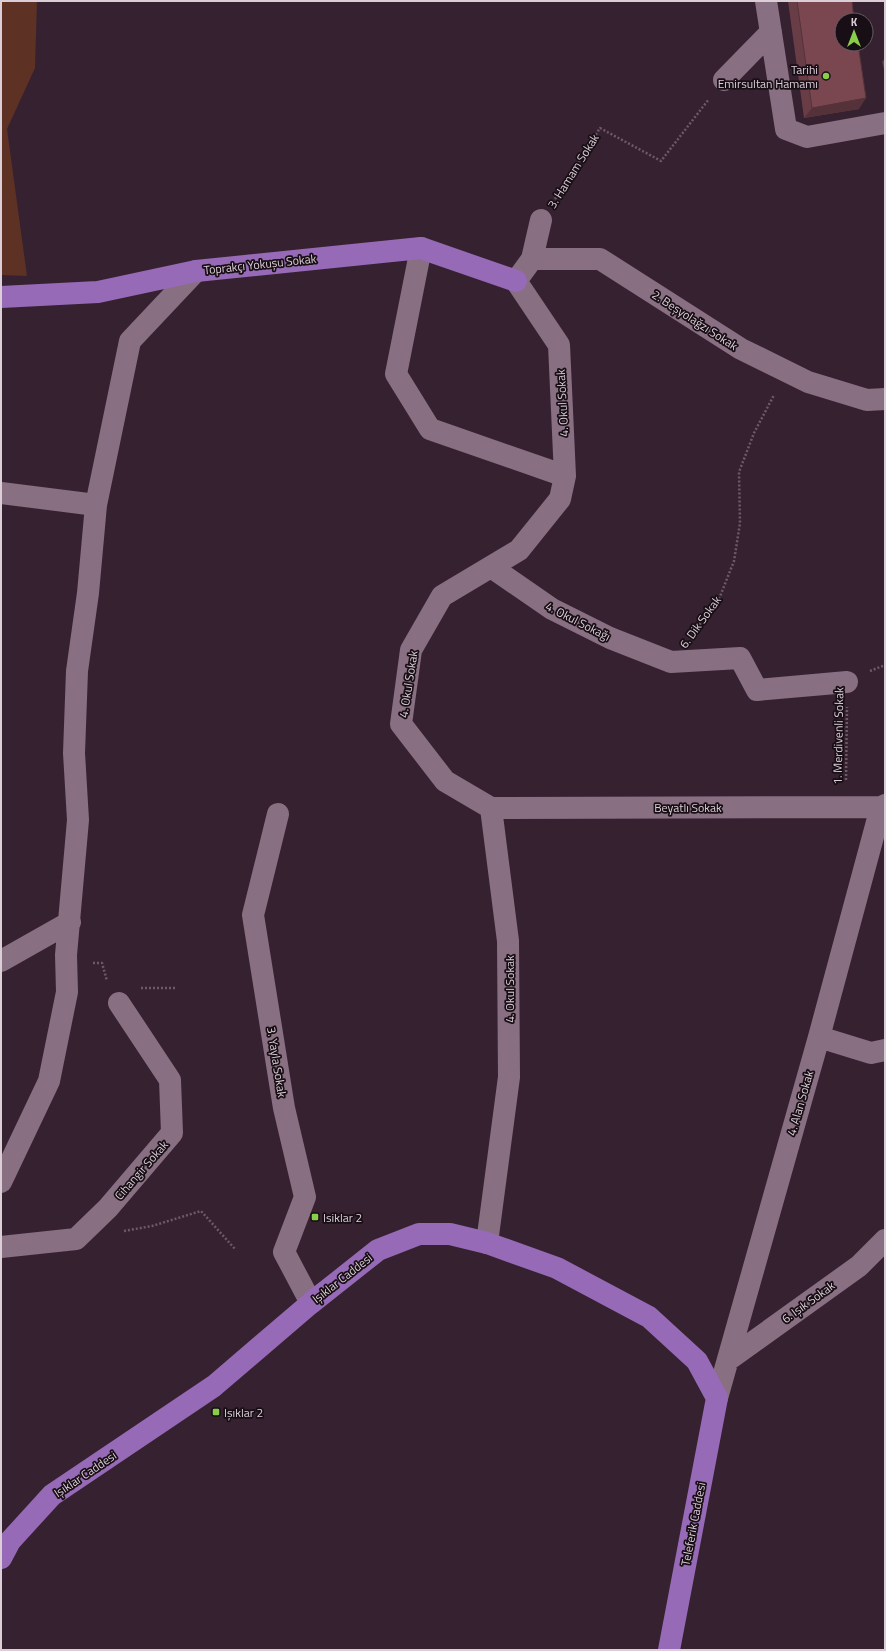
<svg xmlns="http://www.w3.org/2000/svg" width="886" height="1651" viewBox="0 0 886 1651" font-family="'Titillium Web',sans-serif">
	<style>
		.green { fill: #5d3123 }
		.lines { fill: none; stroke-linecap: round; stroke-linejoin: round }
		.path { stroke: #6c5a67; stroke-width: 2.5; stroke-dasharray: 2 2; stroke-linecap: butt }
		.minor { stroke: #886f81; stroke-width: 22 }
		.major { stroke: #966ab6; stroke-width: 22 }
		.wall { fill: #693d46 }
		.shaded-wall { fill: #553239 }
		.building { fill: #7a4751; stroke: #553239 }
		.poi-dot { fill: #89ce48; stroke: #180e15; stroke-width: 1.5 }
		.labels { text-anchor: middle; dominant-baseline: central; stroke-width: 3.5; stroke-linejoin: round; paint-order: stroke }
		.poi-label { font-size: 12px; fill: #dcced7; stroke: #180e15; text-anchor: start }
		.street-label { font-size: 12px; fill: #dcced7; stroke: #180e15 }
	</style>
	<rect width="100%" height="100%" fill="#362131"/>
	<!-- green -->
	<path class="green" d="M1 1H37L35 68 7 129 27 276 1 275Z"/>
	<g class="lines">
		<!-- path -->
		<path class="path" d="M555 199 600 128 661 161 709 99
			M692 634 719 599 734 561 740 523 739 472 754 433 774 395
			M870 671 885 665
			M846 780 847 707
			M93 963H102L107 981
			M141 988H176
			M124 1231 152 1226 201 1211 235 1249"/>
		<!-- minor -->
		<path class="minor" d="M766 1 786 129 807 137 885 123
			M724 80 771 32
			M421 248 396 374 430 429 565 476
			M532 259 541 220
			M1 493 96 505
			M491 567 552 609 610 638 671 662 740 658 757 690 847 682
			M491 808 881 807 885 805
			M278 814 253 915 284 1108 305 1197 284 1252 311 1303
			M1 961 70 922
			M819 1037 871 1053 885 1050
			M1 1182 49 1081 67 992 66 955 78 820 74 753 77 671 88 593 96 505 130 341 196 271
			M487 1243 509 1077 508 941 491 808 445 781 401 724 411 650 442 596 519 550 560 499 565 476 559 345 516 281 532 259H600L741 349 808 382 867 400 885 399
			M1 1247 76 1239 108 1208 172 1133 170 1080 119 1003
			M728 1360 859 1266 885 1240
			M717 1398 819 1037 881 807"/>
		<!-- major -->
		<path class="major" d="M1 297 98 292 196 271 421 248 516 281
			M1 1558 10 1541 52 1495 214 1386 311 1303 378 1250 419 1234H450L487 1243 557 1268 649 1317 697 1361 717 1398 669 1650"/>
	</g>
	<!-- wall -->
	<path class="wall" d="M788 1H852L859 109 804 118Z
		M885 58V73L882 62Z"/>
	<!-- shaded-wall -->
	<path class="shaded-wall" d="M866 98 859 109 804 118 812 108Z"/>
	<!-- building -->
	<path class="building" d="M797 1H852L854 20H842V44H858L866 98 812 108Z"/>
	<!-- markers -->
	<g class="poi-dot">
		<circle cx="826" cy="76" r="4"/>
		<rect x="311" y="1213" width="8" height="8" rx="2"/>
		<rect x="212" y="1408" width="8" height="8" rx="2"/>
	</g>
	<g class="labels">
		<!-- poi labels -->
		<g class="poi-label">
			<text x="818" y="69" text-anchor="end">Tarihi<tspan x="818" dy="14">Emirsultan Hamamı</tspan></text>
			<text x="323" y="1217">Isiklar 2</text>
			<text x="224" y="1412">Işıklar 2</text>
		</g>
		<!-- street labels -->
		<g class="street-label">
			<text transform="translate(573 171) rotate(-58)">3. Hamam Sokak</text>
			<text transform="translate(260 264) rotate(-6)">Toprakçı Yokuşu Sokak</text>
			<text transform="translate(695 320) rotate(33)">2. Beşyolağzı Sokak</text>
			<text transform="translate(562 403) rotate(-93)">4. Okul Sokak</text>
			<text transform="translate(578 621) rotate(27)">4. Okul Sokağı</text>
			<text transform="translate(700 622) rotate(-54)">6. Dik Sokak</text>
			<text transform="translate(408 684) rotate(-81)">4. Okul Sokak</text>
			<text transform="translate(838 736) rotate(-89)">1. Merdivenli Sokak</text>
			<text x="688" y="807">Beyatlı Sokak</text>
			<text transform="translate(509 989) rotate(-90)">4. Okul Sokak</text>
			<text transform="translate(277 1062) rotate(81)">3. Yayla Sokak</text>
			<text transform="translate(800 1103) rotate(-74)">4. Alan Sokak</text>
			<text transform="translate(141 1170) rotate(-49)">Cihangir Sokak</text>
			<text transform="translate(342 1278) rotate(-38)">Işıklar Caddesi</text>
			<text transform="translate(808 1302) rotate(-36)">6. Işık Sokak</text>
			<text transform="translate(85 1474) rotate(-34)">Işıklar Caddesi</text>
			<text transform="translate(693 1524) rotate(-79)">Teleferik Caddesi</text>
		</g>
	</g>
	<!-- border -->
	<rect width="886" height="1651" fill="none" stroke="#dcced7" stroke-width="4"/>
	<!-- north arrow -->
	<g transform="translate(854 32)"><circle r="19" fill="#180e15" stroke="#665b63"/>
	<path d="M0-3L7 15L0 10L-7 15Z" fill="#89ce48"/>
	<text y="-6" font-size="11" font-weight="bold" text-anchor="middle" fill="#dcced7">K</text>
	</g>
</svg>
